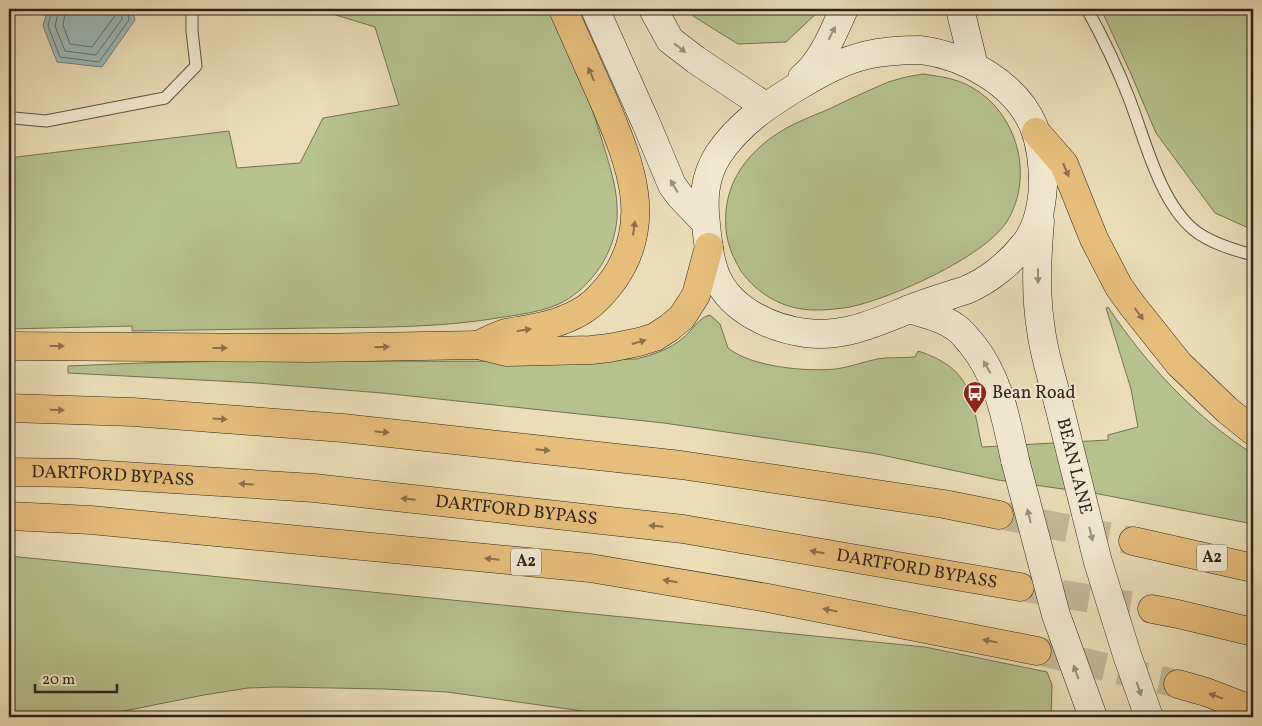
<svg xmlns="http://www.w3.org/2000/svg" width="1262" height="726" viewBox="0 0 1262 726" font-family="Vollkorn,serif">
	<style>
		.green { fill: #b6c18e; stroke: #727255 }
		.water { fill: #9db9b9; stroke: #717d7a }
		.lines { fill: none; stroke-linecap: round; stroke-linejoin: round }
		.shore { stroke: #666e6a; stroke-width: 1 }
		.trunk-tunnel { stroke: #c4b898; stroke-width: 28; stroke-dasharray: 28 14; stroke-linecap: butt }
		.service-casing { stroke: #5d5243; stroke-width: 13 }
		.secondary-casing { stroke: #2e231c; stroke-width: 29 }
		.trunk-casing { stroke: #2e231c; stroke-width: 29 }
		.service { stroke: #f1e9d0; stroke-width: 11 }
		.secondary { stroke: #f1e9d0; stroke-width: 28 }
		.trunk { stroke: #e5be7c; stroke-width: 28 }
		.secondary-bridge-casing { stroke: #2e231c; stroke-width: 29; stroke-linecap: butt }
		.secondary-bridge { stroke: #f1e9d0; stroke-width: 28 }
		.oneway { fill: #99907f }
		.oneway2 { fill: #8a704c }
		.labels { text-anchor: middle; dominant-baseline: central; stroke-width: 4; stroke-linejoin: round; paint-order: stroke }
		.shield { fill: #f1e9d0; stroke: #685e52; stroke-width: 1 }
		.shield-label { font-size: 16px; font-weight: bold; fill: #2e231c }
		.poi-label { font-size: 18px; fill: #2e231c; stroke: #f1e9d0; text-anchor: start }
		.street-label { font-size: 18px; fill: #2e231c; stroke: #f1e9d0 }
	</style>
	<rect width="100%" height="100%" fill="#eaddb7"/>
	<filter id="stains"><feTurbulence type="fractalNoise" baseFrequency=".004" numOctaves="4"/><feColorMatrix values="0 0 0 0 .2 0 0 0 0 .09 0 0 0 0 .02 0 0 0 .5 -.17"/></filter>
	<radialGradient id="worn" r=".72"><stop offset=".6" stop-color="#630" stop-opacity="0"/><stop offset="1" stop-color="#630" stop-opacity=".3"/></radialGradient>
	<!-- green -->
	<path class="green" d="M316 9H555C571 51 588 94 601 137 609 164 619 191 617 219 614 253 593 285 563 302 545 311 524 314 504 317 440 328 383 327 318 328 256 329 194 330 132 331V326L9 329V158L229 131 237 168 300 163 323 118 399 105 375 27Z
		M690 9H821L786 42 738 44 693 16Z
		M1101 9H1253V230L1215 213 1156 133 1131 74Z
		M923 74C935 76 947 77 958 81 1014 101 1038 173 1006 223 982 258 892 298 850 307 838 309 827 310 815 310 785 310 758 295 741 271 729 251 724 234 726 211 729 175 753 148 783 130 797 122 812 116 827 110 847 100 868 91 888 82L906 77Z
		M1108 307C1146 364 1195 417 1253 454V524L1099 494 998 480 877 454 664 423 382 393 257 383 68 373V366C257 356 447 365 636 359 653 355 670 349 683 338 692 331 699 317 710 315L720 324 728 348C751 367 807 372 836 369 850 367 863 362 877 359 889 357 902 358 915 357L918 351C973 369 971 397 982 447L1108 440V435L1138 427 1131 389 1106 308Z
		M9 556 925 647 1047 672 1052 685 1051 717H625L447 692 385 689 278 687 248 688 204 695 94 717H9Z"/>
	<!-- water -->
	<path class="water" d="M48 9H132L135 20 102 67 57 62 43 26Z"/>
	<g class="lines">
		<!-- shore -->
		<path class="shore" d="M52 9 48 26 60 57 99 62 129 20 128 9
			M59 9 55 26 65 51 96 55 122 19 121 9
			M66 9 63 25 70 44 92 47 114 17V9"/>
		<!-- trunk-tunnel -->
		<path class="trunk-tunnel" d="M999 515 1133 541
			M1020 587 1152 609
			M1037 651 1178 684"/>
		<!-- service casing -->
		<g class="service-casing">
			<path id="service" d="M1087 9C1103 38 1117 67 1129 98 1145 139 1159 201 1194 230 1210 243 1234 250 1253 255
				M14 118 46 121 165 98 196 66 192 31V9"/>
		</g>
		<!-- secondary casing -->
		<g class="secondary-casing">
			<path id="secondary" d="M595 9 646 123 672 185 680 196 706 223
				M653 9 670 40 696 60 765 106
				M960 9 974 66
				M921 50C965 56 1016 83 1034 127 1041 145 1043 166 1043 185 1042 206 1038 228 1024 245 1010 263 988 281 966 290 948 296 929 301 910 309 877 322 844 338 806 333 773 329 732 311 717 278 710 263 708 243 706 225 703 200 704 177 718 155 739 123 769 104 800 85 822 72 842 61 867 55 885 51 902 50 921 50Z
				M802 78C823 60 833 33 844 9
				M1040 221C1037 257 1035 294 1041 330 1044 354 1052 378 1058 402
				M909 309C924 314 942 317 955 327 962 331 966 338 971 343 999 377 1006 419 1015 460"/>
		</g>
		<!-- trunk casing -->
		<g class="trunk-casing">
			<g id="trunk">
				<path d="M1036 132 1064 164 1094 239 1119 287 1132 305 1179 364 1227 410 1253 431"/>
				<path d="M478 345C487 341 496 336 506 333 513 331 521 331 528 329 548 326 568 320 585 309 597 301 606 290 614 279 654 221 630 164 606 106 592 74 577 41 563 9"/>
				<path d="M9 346 312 348 478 345 506 352 591 350 609 348 639 342 655 337 669 328 682 317 696 295 709 247"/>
				<path d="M9 408 133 412 343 428 681 465 944 504 999 515"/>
				<path id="s1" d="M9 472 76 473 314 488 683 529 1020 587"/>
				<path d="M9 516 91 520 590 568 768 598 1037 651"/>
				<path d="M1133 541 1253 568"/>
				<path d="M1152 609 1178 614 1253 632"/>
				<path d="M1178 684 1206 692 1253 710"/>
			</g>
		</g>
		<!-- service -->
		<use href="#service" class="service"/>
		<!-- secondary -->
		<use href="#secondary" class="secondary"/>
		<!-- trunk -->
		<use href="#trunk" class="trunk"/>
		<!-- secondary-bridge casing -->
		<g class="secondary-bridge-casing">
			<g id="secondary-bridge">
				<path id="s2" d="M1058 402 1098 562 1127 655 1149 717"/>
				<path d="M1015 460 1056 615 1093 717"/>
			</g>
		</g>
		<!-- secondary-bridge -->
		<use href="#secondary-bridge" class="secondary-bridge"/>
	</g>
	<!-- one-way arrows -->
	<defs><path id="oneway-solid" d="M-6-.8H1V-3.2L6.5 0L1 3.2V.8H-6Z" transform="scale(1.25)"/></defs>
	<g class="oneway">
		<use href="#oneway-solid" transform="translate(832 33) rotate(-63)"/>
		<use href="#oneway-solid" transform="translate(680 48) rotate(38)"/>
		<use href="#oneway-solid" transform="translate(674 186) rotate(-121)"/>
		<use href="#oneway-solid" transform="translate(1038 276) rotate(90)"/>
		<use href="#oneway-solid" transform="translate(987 367) rotate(-119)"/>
		<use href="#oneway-solid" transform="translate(1029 516) rotate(-104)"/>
		<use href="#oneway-solid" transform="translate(1091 534) rotate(76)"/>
		<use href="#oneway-solid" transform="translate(1076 672) rotate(-110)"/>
		<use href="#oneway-solid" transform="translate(1139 689) rotate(71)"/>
	</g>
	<g class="oneway2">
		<use href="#oneway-solid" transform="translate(591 74) rotate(-114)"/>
		<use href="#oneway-solid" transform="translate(1066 170) rotate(67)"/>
		<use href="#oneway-solid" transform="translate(634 228) rotate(-82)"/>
		<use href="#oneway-solid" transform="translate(1139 314) rotate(54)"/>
		<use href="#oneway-solid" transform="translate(524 330) rotate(-9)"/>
		<use href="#oneway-solid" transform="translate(639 342) rotate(-16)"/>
		<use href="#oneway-solid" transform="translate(57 346)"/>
		<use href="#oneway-solid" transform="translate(382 347) rotate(-1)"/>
		<use href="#oneway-solid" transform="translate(220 348)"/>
		<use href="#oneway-solid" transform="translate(57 410) rotate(2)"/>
		<use href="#oneway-solid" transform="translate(220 419) rotate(4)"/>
		<use href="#oneway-solid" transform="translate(382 432) rotate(6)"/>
		<use href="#oneway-solid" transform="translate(543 450) rotate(6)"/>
		<use href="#oneway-solid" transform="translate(246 484) rotate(-176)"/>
		<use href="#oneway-solid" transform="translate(408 499) rotate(-174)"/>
		<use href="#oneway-solid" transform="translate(656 526) rotate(-174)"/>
		<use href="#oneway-solid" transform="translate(817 552) rotate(-170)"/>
		<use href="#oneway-solid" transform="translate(492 559) rotate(-174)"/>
		<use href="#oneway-solid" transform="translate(670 581) rotate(-171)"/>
		<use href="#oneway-solid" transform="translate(830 610) rotate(-169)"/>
		<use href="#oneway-solid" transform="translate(990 641) rotate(-169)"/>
		<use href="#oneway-solid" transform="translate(1216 696) rotate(-160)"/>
	</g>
	<!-- icons -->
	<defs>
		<g id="bus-pin" transform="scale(1.25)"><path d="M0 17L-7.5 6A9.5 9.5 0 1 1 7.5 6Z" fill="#8f2418" stroke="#f1e9d0"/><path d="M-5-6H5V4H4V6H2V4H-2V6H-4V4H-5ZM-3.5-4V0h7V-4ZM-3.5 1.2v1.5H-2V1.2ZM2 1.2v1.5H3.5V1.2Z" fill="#fff"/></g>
	</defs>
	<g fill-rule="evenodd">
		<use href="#bus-pin" x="975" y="393"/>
	</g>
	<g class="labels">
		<!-- shield labels -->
		<g class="shield">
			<rect x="1197" y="544.5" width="30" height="27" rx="4"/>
			<rect x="511" y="548.5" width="30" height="27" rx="4"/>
		</g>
		<g class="shield-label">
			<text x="1212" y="558">A2</text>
			<text x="526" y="562">A2</text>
		</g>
		<!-- poi labels -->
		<g class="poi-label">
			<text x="992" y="393">Bean Road</text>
		</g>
		<!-- street labels -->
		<g class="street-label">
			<text stroke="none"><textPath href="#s2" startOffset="66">BEAN LANE</textPath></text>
			<text stroke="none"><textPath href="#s1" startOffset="104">DARTFORD BYPASS</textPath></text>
			<text stroke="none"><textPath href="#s1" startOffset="509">DARTFORD BYPASS</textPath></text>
			<text stroke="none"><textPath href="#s1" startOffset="914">DARTFORD BYPASS</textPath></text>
		</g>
	</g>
	<!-- margin -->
	<rect width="1262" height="726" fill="none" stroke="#eaddb7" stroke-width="30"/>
	<rect x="10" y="10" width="1242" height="706" fill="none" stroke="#2e231c" stroke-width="2.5"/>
	<rect x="15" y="15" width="1232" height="696" fill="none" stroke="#2e231c"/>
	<!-- scale -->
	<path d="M35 684v8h82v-8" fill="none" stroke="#2e231c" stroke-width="2.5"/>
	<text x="42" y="684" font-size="15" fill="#2e231c" stroke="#f1e9d0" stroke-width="4" paint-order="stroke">20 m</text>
	<rect width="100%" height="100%" filter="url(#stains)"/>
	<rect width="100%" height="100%" fill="url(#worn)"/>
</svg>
